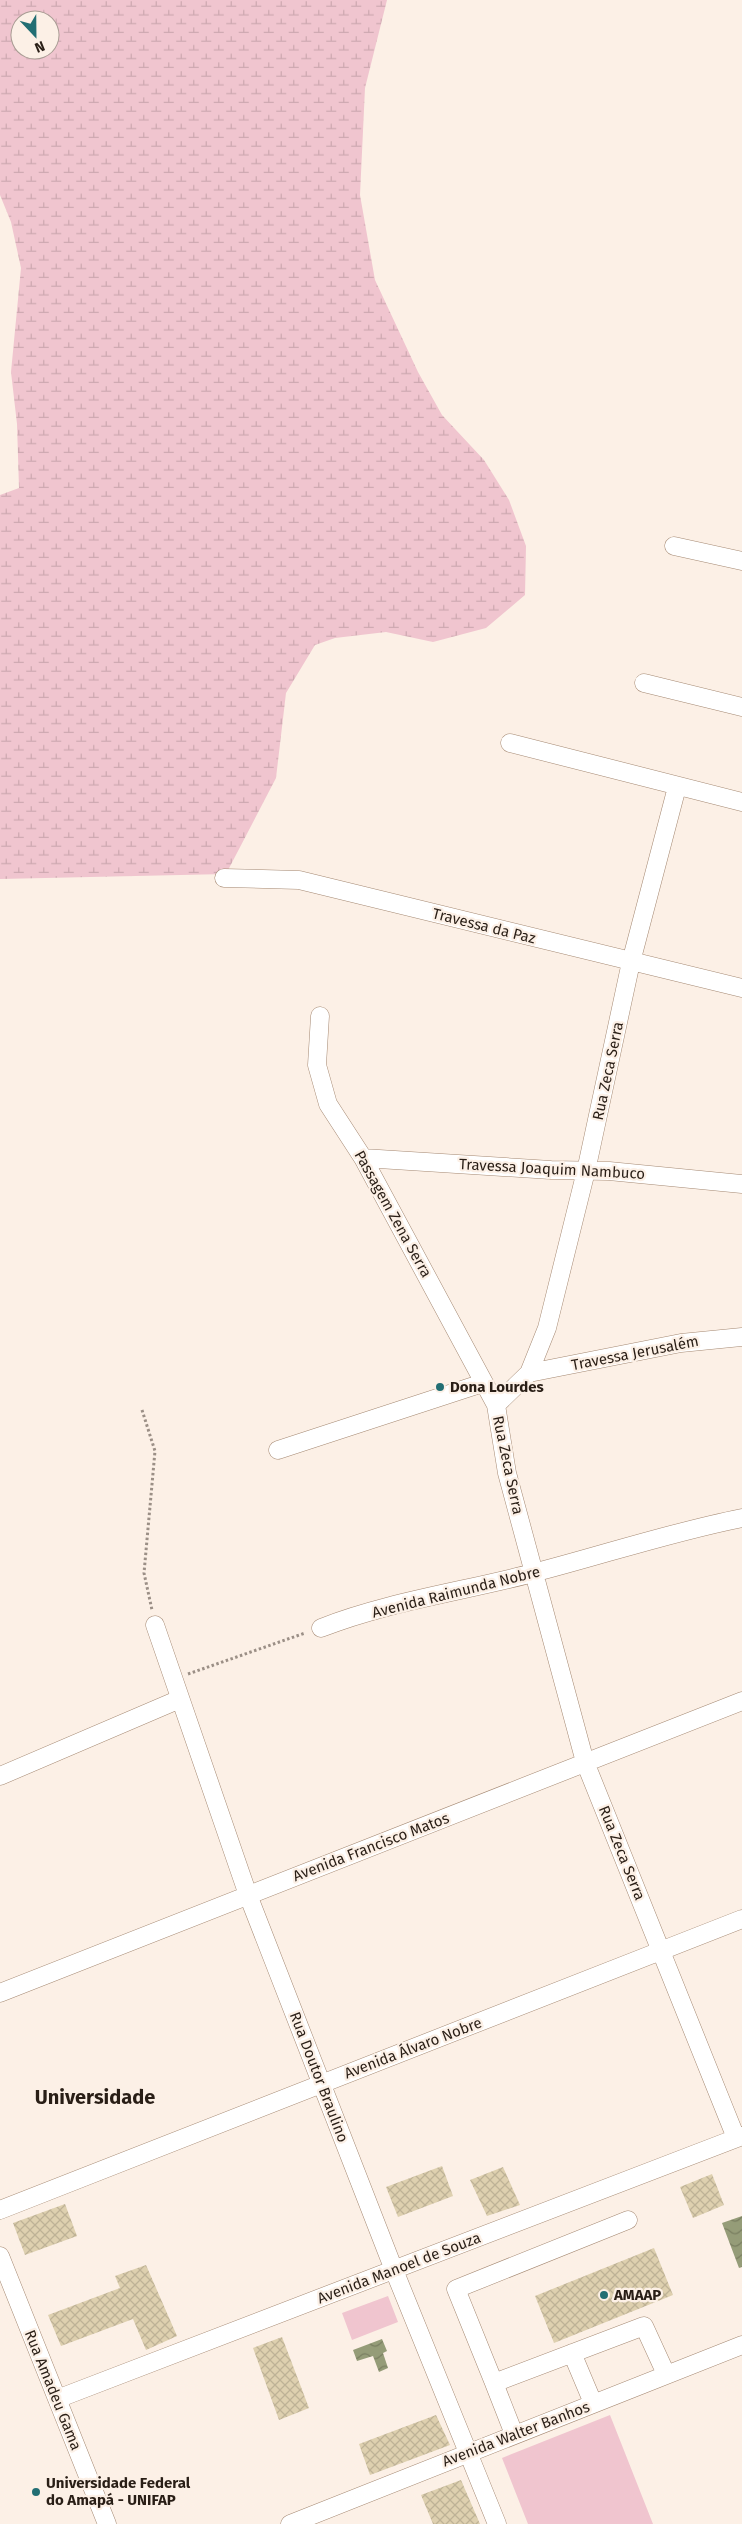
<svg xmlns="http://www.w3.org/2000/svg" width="742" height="2524" viewBox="0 0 742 2524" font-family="'Fira Sans',sans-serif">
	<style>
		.wetland { fill: url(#wetland-marsh); fill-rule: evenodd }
		.park { fill: #f0c5cf }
		.water { fill: url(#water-waves) }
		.building { fill: url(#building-cross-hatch) }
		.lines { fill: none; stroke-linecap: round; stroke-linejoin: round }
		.minor-casing { stroke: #a58973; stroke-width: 19 }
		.path { stroke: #9b8f86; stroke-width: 3; stroke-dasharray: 2.5 2.5; stroke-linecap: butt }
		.minor { stroke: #fff; stroke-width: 18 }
		.poi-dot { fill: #226e73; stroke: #fcf0e6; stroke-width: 2 }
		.labels { text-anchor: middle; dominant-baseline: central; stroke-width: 4.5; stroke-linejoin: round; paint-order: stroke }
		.street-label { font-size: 15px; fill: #291e16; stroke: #fcf0e6 }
		.poi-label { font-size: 15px; font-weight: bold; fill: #291e16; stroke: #fcf0e6; text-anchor: start }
		.district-label { font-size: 20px; font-weight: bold; fill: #291e16; stroke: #fcf0e6 }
	</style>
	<defs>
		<pattern id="wetland-marsh" width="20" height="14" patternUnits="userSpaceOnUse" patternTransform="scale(1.25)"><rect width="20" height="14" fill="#f0c5cf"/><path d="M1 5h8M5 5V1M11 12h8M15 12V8" fill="none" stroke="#cea9b1"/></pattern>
		<pattern id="water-waves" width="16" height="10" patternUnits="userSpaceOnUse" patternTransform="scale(1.25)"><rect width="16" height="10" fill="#959c78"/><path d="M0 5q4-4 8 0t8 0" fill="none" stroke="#7a7f61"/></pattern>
		<pattern id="building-cross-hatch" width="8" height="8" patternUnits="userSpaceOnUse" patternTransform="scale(1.25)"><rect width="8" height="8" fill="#ded0af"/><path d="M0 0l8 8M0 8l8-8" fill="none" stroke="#beb296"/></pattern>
	</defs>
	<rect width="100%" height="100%" fill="#fcf0e6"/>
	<!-- wetland -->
	<path class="wetland" d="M0 0H387L365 88 360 195 375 280 418 372 442 415 484 460 509 500 526 546 525 595 486 628 433 642 386 632 335 638 315 645 286 693 276 778 226 874 0 879V495L19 488 17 424 11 372 21 268 11 222 0 195ZM20 20H50V50H20Z"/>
	<!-- park -->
	<path class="park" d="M388 2296 398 2322 352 2340 342 2313Z
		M610 2415 653 2524H528L502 2458Z"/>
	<!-- water -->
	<path class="water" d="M742 2216V2267L739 2268 722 2223Z
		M382 2339 387 2351 383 2353 388 2368 379 2372 373 2356 357 2361 353 2350Z"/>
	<!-- building -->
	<path class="building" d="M442 2166 453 2196 398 2217 386 2187Z
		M503 2167 520 2205 487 2216 470 2180Z
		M712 2174 724 2205 693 2218 680 2187Z
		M65 2204 77 2236 25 2255 13 2223Z
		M654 2248 673 2295 554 2343 535 2296Z
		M146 2265 177 2336 146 2350 133 2319 61 2346 48 2315 120 2288 115 2276Z
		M282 2337 309 2408 279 2420 253 2348Z
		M436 2415 450 2445 370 2475 359 2444Z
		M461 2480 480 2524H433L421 2495Z"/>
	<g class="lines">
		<!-- minor casing -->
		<g class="minor-casing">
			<path id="minor" d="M674 546 742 561
				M644 683 742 707
				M510 743 742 802
				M677 787 631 962 586 1171 547 1328 529 1373 496 1405 507 1473 585 1762 736 2138
				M224 878 299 880 742 988
				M320 1016 317 1065 328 1104 363 1158 496 1405
				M363 1158 551 1170 609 1171 742 1184
				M529 1373 681 1343 742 1337
				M278 1450 483 1383
				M155 1625 248 1895 394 2270 497 2524
				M321 1628C386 1602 465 1591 533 1573 603 1555 671 1532 742 1518
				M0 1776 180 1699
				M0 1993 742 1701
				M0 2210 742 1919
				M0 2256 107 2524
				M572 2353 593 2403
				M494 2383 456 2289 628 2220
				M57 2399 742 2136
				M514 2434 494 2383 644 2326 666 2374
				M290 2524 742 2345"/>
		</g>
		<!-- path -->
		<path class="path" d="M142 1410 155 1451 144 1573 152 1610
			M188 1674 305 1633"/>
		<!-- minor -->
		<use href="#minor" class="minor"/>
	</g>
	<!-- markers -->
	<g class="poi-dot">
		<circle cx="440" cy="1387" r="5"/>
		<circle cx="604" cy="2295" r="5"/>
		<circle cx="36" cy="2492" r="5"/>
	</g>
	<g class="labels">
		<!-- street labels -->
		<g class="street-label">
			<text transform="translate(484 926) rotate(14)">Travessa da Paz</text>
			<text transform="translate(608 1071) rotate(-78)">Rua Zeca Serra</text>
			<text transform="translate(552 1169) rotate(3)">Travessa Joaquim Nambuco</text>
			<text transform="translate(393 1214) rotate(61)">Passagem Zena Serra</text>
			<text transform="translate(635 1353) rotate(-11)">Travessa Jerusalém</text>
			<text transform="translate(508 1465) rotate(78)">Rua Zeca Serra</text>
			<text transform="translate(456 1592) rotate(-14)">Avenida Raimunda Nobre</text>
			<text transform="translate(371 1847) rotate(-21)">Avenida Francisco Matos</text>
			<text transform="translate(622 1853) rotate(68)">Rua Zeca Serra</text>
			<text transform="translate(413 2048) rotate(-21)">Avenida Álvaro Nobre</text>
			<text transform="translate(319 2077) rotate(69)">Rua Doutor Braulino</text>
			<text transform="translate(399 2268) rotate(-21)">Avenida Manoel de Souza</text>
			<text transform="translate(53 2390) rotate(68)">Rua Amadeu Gama</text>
			<text transform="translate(516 2434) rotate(-21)">Avenida Walter Banhos</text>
		</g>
		<!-- poi labels -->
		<g class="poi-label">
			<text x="450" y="1387">Dona Lourdes</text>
			<text x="614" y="2295">AMAAP</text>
			<text x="46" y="2483">Universidade Federal<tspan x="46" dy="17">do Amapá - UNIFAP</tspan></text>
		</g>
		<!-- district labels -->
		<g class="district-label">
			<text x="95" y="2097">Universidade</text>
		</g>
	</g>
	<!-- north arrow -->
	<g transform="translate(35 35) rotate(158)"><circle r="24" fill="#fcf0e6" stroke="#a89c93"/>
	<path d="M0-4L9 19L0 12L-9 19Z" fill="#226e73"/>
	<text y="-8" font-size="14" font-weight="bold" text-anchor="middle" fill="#291e16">N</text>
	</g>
</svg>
